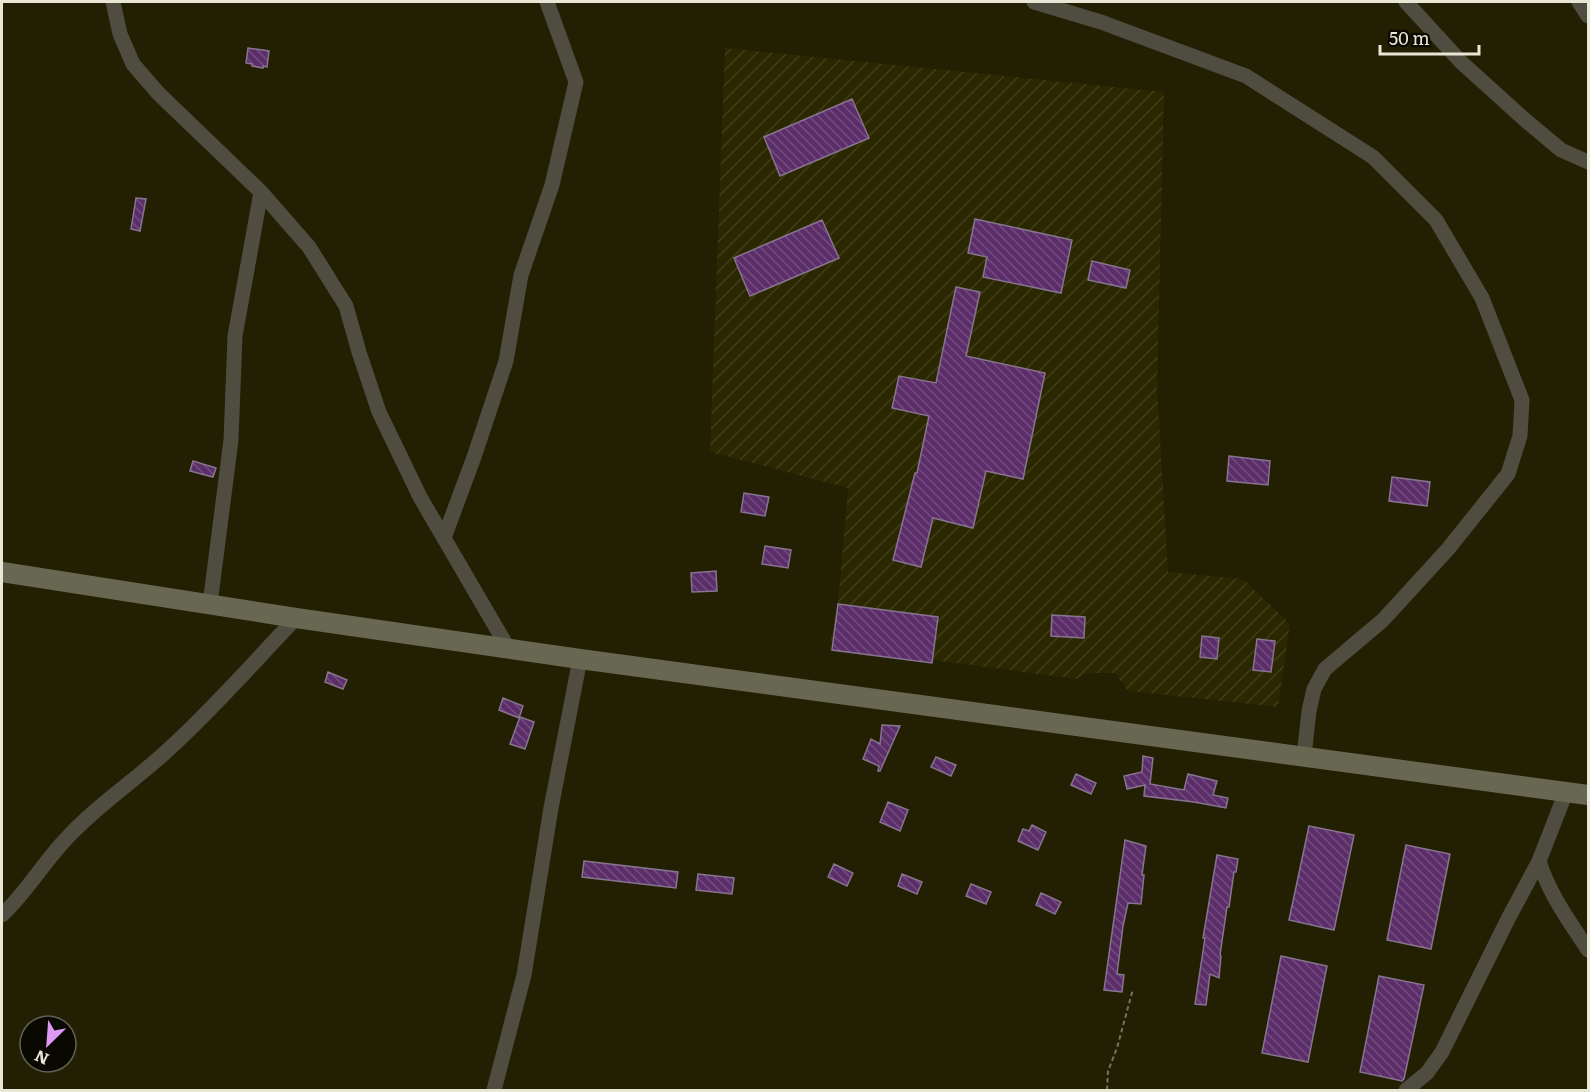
<svg xmlns="http://www.w3.org/2000/svg" width="1590" height="1092" viewBox="0 0 1590 1092" font-family="Literata,serif">
	<style>
		.industrial { fill: url(#industrial-furrows) }
		.building { fill: url(#building-back-hatch); stroke: #87748f; stroke-width: 1.5 }
		.lines { fill: none; stroke-linecap: round; stroke-linejoin: round }
		.path { stroke: #77745d; stroke-width: 2; stroke-dasharray: 4.5 3; stroke-linecap: butt }
		.street { stroke: #4e4d40; stroke-width: 15 }
		.secondary { stroke: #686752; stroke-width: 20 }
	</style>
	<defs>
		<pattern id="industrial-furrows" width="10" height="10" patternUnits="userSpaceOnUse" patternTransform="scale(1.5)"><rect width="10" height="10" fill="#2b2801"/><path d="M-1 1l2-2M0 10L10 0M9 11l2-2" fill="none" stroke="#403d19"/></pattern>
		<pattern id="building-back-hatch" width="6" height="6" patternUnits="userSpaceOnUse" patternTransform="scale(1.5)"><rect width="6" height="6" fill="#5b2e6a"/><path d="M-1 5l2 2M0 0l6 6M5-1l2 2" fill="none" stroke="#734c7f"/></pattern>
	</defs>
	<rect width="100%" height="100%" fill="#221f03"/>
	<!-- industrial -->
	<path class="industrial" d="M725 48 1164 92 1157 389 1168 572 1243 579 1290 624 1278 707 1128 691 1115 673H1086L1077 679 932 660 829 650 838 604 848 488 710 452Z"/>
	<!-- building -->
	<path class="building" d="M248 48 269 51 267 67 263 66V68L252 66V64L246 63Z
		M852 99 869 138 780 176 764 137Z
		M136 198 146 199 140 231 131 229Z
		M975 219 1072 240 1061 293 983 277 987 257 968 253Z
		M822 220 839 258 750 296 734 258Z
		M1092 261 1130 270 1126 288 1088 280Z
		M956 287 980 292 966 356 1045 373 1023 479 986 471 973 528 933 518 921 567 893 560 915 473H917L929 416 892 408 899 376 936 383Z
		M1229 456 1270 461 1268 485 1227 481Z
		M193 461 216 468 213 477 190 471Z
		M1392 477 1430 482 1427 506 1389 501Z
		M744 493 769 497 765 516 741 512Z
		M765 546 791 550 788 568 762 564Z
		M716 571 717 591 692 592 691 573Z
		M838 604 938 617 932 663 832 650Z
		M1052 615 1085 617 1084 638 1051 636Z
		M1202 636 1219 638 1217 659 1200 657Z
		M1257 639 1275 641 1271 672 1253 670Z
		M328 672 347 680 343 689 325 682Z
		M503 698 523 706 519 718 499 710Z
		M520 717 534 722 525 749 510 744Z
		M882 725 900 726 880 771H878L879 766 863 759 871 739 880 744Z
		M1143 756 1153 758 1150 784 1184 790 1188 774 1217 781 1213 795 1228 798 1226 808 1194 802 1144 796 1145 785 1127 789 1124 776 1142 772Z
		M936 757 956 765 951 776 931 767Z
		M1076 774 1096 783 1091 794 1071 785Z
		M888 802 908 810 900 831 880 822Z
		M1032 825 1046 832 1038 850 1018 841 1023 829 1029 831Z
		M1309 826 1354 835 1334 930 1289 920Z
		M1125 840 1146 846 1142 875H1144L1141 904 1128 903 1123 926 1117 974 1124 975 1122 992 1104 990Z
		M1406 845 1450 854 1431 949 1387 940Z
		M1217 855 1238 859 1236 872H1234L1229 907H1227L1220 955 1221 956 1219 978 1210 974 1206 1005 1195 1004 1205 938H1203Z
		M584 861 678 872 676 888 582 877Z
		M834 864 853 873 847 886 828 877Z
		M698 874 734 878 732 894 696 890Z
		M902 874 922 882 917 894 898 886Z
		M971 884 991 892 986 904 966 896Z
		M1041 893 1061 902 1055 914 1036 905Z
		M1281 956 1327 966 1308 1062 1262 1053Z
		M1379 976 1424 985 1404 1079 1402 1081 1360 1072Z"/>
	<g class="lines">
		<!-- path -->
		<path class="path" d="M1107 1090 1108 1071 1117 1048 1133 989"/>
		<!-- street -->
		<path class="street" d="M113 2 120 34 133 64 158 93 261 192 309 247 346 306 359 352 379 412 420 497 508 648
			M1034 2 1101 22 1246 76 1373 157 1436 220 1482 298 1522 400 1520 436 1508 474 1448 549 1383 620 1325 669 1314 689 1309 711 1304 756
			M1406 2 1461 62 1524 119 1561 150 1588 162
			M1579 2 1588 16
			M444 538 474 457 506 361 521 275 552 185 576 82 547 2
			M210 604 231 440 235 336 261 192
			M1539 861C1549 894 1570 922 1588 950
			M2 915C26 893 43 863 66 839 97 805 136 780 169 749 214 708 254 662 296 618
			M494 1090 524 975 551 808 580 659
			M1406 1090 1427 1073 1442 1052 1508 919 1539 861 1566 792"/>
		<!-- secondary -->
		<path class="secondary" d="M2 572 296 618 580 659 1588 795"/>
	</g>
	<!-- border -->
	<rect width="1590" height="1092" fill="none" stroke="#e8e7d6" stroke-width="6"/>
	<!-- north arrow -->
	<g transform="translate(48 1044) rotate(205)"><circle r="28" fill="#0a0901" stroke="#636256" stroke-width="1.5"/>
	<path d="M0-4.5L10 22L0 15L-10 22Z" fill="#dc99f4"/>
	<text y="-9" font-size="16" font-weight="bold" text-anchor="middle" fill="#e8e7d6">N</text>
	</g>
	<!-- scale -->
	<path d="M1380 45v9h99v-9" fill="none" stroke="#e8e7d6" stroke-width="3"/>
	<text x="1389" y="45" font-size="18" fill="#e8e7d6" stroke="#0a0901" stroke-width="4.5" paint-order="stroke">50 m</text>
</svg>
